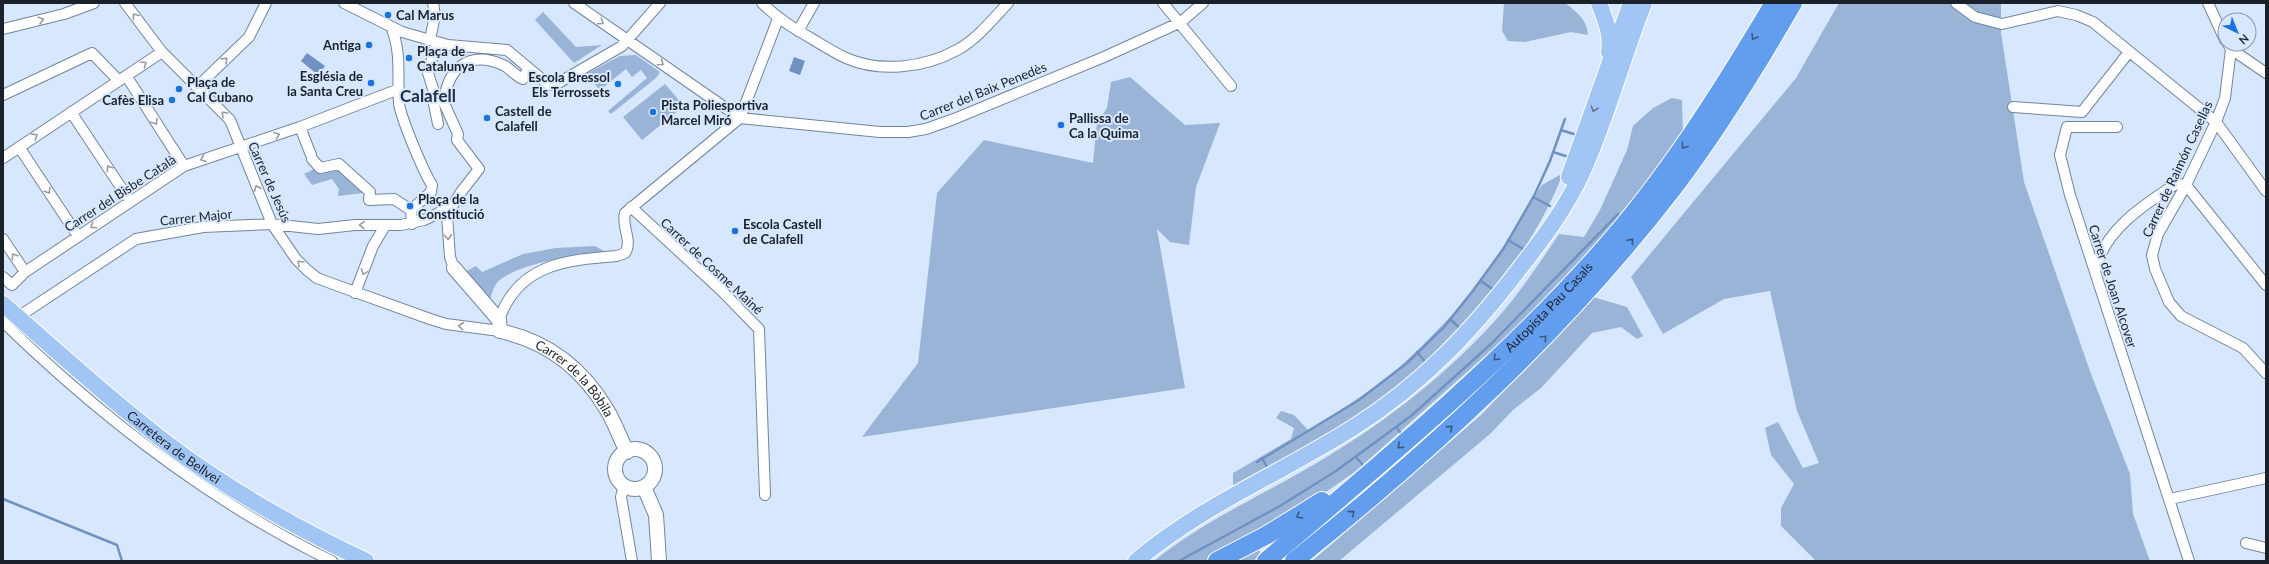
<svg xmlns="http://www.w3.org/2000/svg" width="2269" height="564" viewBox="0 0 2269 564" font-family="Lato,sans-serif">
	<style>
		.green { fill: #9ab4d8 }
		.water { fill: #6f92c2 }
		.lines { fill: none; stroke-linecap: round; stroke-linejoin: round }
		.stream { stroke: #6f92c2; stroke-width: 2.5 }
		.street-casing { stroke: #73859e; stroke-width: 12 }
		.secondary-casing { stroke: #73859e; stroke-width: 16 }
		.primary-casing { stroke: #fff; stroke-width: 18 }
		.highway-casing { stroke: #fff; stroke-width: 20 }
		.street { stroke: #fff; stroke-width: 10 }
		.secondary { stroke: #fff; stroke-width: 14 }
		.primary { stroke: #a1c5f5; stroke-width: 16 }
		.highway { stroke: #639eee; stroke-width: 18 }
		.oneway { stroke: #989ba0 }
		.oneway2 { stroke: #3b5983 }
		.oneway3 { stroke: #5e7390 }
		.poi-dot { fill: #1b73dd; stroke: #d7e7fd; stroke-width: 1.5 }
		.labels { text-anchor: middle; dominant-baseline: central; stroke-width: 4; stroke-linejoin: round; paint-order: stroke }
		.poi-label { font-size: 13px; font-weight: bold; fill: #1a212b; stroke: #d7e7fd; text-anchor: start }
		.street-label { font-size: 13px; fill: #1a212b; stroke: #d7e7fd }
		.district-label { font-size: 17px; font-weight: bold; fill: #1e2d42; stroke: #d7e7fd }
	</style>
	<rect width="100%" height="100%" fill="#d7e7fd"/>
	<!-- green -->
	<path class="green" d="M1504 3H1565C1576 11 1588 21 1588 35L1571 32 1525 42 1508 41 1502 31Z
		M1839 3H2001V33L2024 182 2091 374 2130 474 2133 514 2150 561H1816L1781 526V508L1794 484 1771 455 1765 428 1778 422 1803 468 1819 463 1797 411 1770 291 1724 299 1663 334 1631 277 1796 78Z
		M543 12 576 47 602 45 574 63 535 20Z
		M636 55 660 72 656 78 611 114 608 111 647 78 641 70 632 77 626 69 600 90 586 74 620 56Z
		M1130 77 1185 125 1220 123 1196 187 1189 245 1170 242 1157 229 1185 388 862 437 918 363 937 193 984 140 1093 163 1097 123 1107 108 1111 82Z
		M665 84 684 106 642 140 623 117Z
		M1672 98 1682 100 1683 133 1656 171 1581 265 1523 322 1356 471 1300 510 1260 534V555L1253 561H1154C1203 521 1261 496 1315 464 1380 426 1440 380 1492 324 1517 297 1538 265 1559 234L1584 237 1600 210 1627 150 1633 126 1653 108Z
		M314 169 321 174C341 162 349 179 363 193L338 196 339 189 332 179 312 185 304 174Z
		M1563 173C1530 259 1461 338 1389 394 1342 432 1286 458 1233 487V473L1291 439 1294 428 1276 418 1281 411 1294 415 1308 430 1314 428 1388 378 1422 346 1452 315 1489 269 1542 185Z
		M595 246 606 252C581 254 511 264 496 284 493 289 491 296 489 302L463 273 476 266 482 272 523 254 556 248Z
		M1593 297 1627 307 1643 336 1637 339 1621 327 1592 333 1541 388 1513 410 1490 434 1339 561H1312L1481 415Z"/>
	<!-- water -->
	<path class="water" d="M307 53 325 66 318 75 301 61Z
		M794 57 805 61 800 75 789 71Z"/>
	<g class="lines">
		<!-- stream -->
		<path class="stream" d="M1561 130 1577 135
			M1553 152 1569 157
			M1533 197 1550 206
			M1508 240 1525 250
			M1481 281 1495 291
			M1450 319 1462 330
			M1417 352 1427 364
			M1396 427 1400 432
			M1356 457 1362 464
			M1262 458 1268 469
			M1257 462 1359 400 1407 363 1444 327 1472 292 1504 248 1535 194 1550 161 1565 119
			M3 499 117 545 122 561
			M1179 561 1280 506 1336 471 1411 416 1491 344 1618 214"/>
		<!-- street casing -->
		<g class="street-casing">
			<path id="street" d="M125 3 162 52 230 120 272 224 296 259 307 270 317 278 333 284 430 319 446 324 500 331
				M344 3 402 32 448 45 507 50 549 85 560 82 622 46 660 3
				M574 3 740 118 880 132H908L926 129 954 119 1104 57 1181 22 1203 3
				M762 3C778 19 795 29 814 40 824 46 835 53 846 58 880 73 924 68 957 50 977 39 992 20 1008 3
				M1163 3 1231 86
				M1956 3 1975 17 2002 24 2058 11 2076 15 2093 22 2216 122 2266 191
				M2208 3 2225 40
				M391 27C402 53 397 76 399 103 400 116 424 173 432 185L431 192 411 210 412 224
				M3 29 64 14 94 3
				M798 31 814 3
				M430 40 435 15 433 3
				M437 42 428 73 435 95 434 104 438 124
				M2228 44 2231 49 2225 98 2216 122 2186 185 2158 234 2152 255 2155 269 2169 302 2181 316 2243 348 2266 373
				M2231 49 2266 73
				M127 77 184 166
				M197 87 249 37 266 3
				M3 95 92 53 119 81
				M444 103 458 134 457 140 479 169 461 192 447 215 450 257 454 268
				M444 103C447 68 469 50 503 65 510 68 514 75 523 79L528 69
				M2013 107 2082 112 2129 52
				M71 112 130 201
				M300 127 311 155
				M2117 127H2067L2060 155 2070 195 2189 561
				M19 147 78 236
				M3 158 162 52
				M312 159 320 168 339 164 370 192 369 200 394 199 411 210
				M631 207 722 291 759 329 765 495
				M3 239 25 272
				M2095 272C2102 232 2143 205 2176 184L2186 185 2266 285
				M3 277 12 285 25 272 184 166 300 127 399 89
				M355 293 373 246 385 226
				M18 317 136 239 203 227 272 224 318 229 355 225H401L424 220 451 207
				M499 320C518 264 566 260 617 256L625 253C633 241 621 226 625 213L740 118 778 19
				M3 322C100 416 210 502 332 561
				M624 485 621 497 632 561
				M2170 499 2266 478
				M2246 543 2266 548"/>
		</g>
		<!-- secondary casing -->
		<g class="secondary-casing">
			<g id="secondary">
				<path id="s1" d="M454 268 499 320 500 331C547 341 583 369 607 410 615 423 620 438 627 452"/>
				<circle cx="635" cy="469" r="20"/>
				<path d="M644 487 656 515 659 561"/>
			</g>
		</g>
		<!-- primary casing -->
		<g class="primary-casing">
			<g id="primary">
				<path d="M1599 3C1605 20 1612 34 1609 52"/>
				<path d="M1569 177 1631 3"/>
				<path id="s2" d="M3 304C60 354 116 405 177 451 236 494 300 530 366 561"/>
				<path d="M1136 561C1202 505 1282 473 1354 427 1421 385 1472 331 1520 268 1544 237 1566 208 1582 173 1607 118 1622 59 1644 3"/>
			</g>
		</g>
		<!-- highway casing -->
		<g class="highway-casing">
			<g id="highway">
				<path d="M1217 561 1267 535 1322 501"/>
				<path id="s3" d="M1266 561C1382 463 1499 366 1600 253 1668 177 1722 90 1774 3"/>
				<path d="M1294 561C1433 450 1565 329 1674 187 1718 129 1756 67 1793 3"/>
			</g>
		</g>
		<!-- street -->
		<use href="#street" class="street"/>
		<!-- secondary -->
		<use href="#secondary" class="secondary"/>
		<!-- primary -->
		<use href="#primary" class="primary"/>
		<!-- highway -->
		<use href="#highway" class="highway"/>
	</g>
	<!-- one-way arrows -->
	<defs><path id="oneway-chevron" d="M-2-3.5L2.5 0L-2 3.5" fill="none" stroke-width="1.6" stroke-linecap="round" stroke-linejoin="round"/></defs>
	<g class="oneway">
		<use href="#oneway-chevron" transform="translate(135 16) rotate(-127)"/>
		<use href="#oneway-chevron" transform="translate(41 20) rotate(-15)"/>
		<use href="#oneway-chevron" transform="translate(601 22) rotate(35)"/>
		<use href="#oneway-chevron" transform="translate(225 60) rotate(-44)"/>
		<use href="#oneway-chevron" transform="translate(661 63) rotate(35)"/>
		<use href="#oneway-chevron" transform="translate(144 64) rotate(-35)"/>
		<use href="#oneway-chevron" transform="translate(224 114) rotate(-135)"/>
		<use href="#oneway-chevron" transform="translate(155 122) rotate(58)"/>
		<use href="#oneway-chevron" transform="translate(277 135) rotate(-20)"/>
		<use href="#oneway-chevron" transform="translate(35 136) rotate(-33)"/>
		<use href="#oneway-chevron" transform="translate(203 159) rotate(160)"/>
		<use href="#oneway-chevron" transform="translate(109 168) rotate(-123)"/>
		<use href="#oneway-chevron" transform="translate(257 188) rotate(-113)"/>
		<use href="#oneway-chevron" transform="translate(48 191) rotate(56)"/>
		<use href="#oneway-chevron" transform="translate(362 225) rotate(-179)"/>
		<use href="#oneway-chevron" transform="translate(93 226) rotate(146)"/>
		<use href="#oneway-chevron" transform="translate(448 237) rotate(87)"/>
		<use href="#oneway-chevron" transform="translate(14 256) rotate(-124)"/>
		<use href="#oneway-chevron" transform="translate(300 263) rotate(-134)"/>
		<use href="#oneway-chevron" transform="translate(364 272) rotate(111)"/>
		<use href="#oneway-chevron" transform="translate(461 326) rotate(-174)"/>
	</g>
	<g class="oneway2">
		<use href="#oneway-chevron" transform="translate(1754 37) rotate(121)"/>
		<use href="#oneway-chevron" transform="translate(1684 146) rotate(126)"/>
		<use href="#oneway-chevron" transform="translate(1631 241) rotate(-51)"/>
		<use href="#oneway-chevron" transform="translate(1544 338) rotate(-47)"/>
		<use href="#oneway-chevron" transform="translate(1496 358) rotate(135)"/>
		<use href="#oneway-chevron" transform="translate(1450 428) rotate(-42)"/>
		<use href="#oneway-chevron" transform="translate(1400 446) rotate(139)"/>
		<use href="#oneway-chevron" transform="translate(1352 513) rotate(-40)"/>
		<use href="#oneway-chevron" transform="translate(1299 516) rotate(148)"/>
	</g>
	<use class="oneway3" href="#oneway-chevron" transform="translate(1594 109) rotate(109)"/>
	<!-- markers -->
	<g class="poi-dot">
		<circle cx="388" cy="15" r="4"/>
		<circle cx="369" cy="45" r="4"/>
		<circle cx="409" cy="58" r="4"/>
		<circle cx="371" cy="83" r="4"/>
		<circle cx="618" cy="84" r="4"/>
		<circle cx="179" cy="89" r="4"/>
		<circle cx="172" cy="100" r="4"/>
		<circle cx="653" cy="112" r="4"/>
		<circle cx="487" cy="118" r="4"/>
		<circle cx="1061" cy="125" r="4"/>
		<circle cx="410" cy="206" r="4"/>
		<circle cx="735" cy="231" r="4"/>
	</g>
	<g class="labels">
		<!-- poi labels -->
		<g class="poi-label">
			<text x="396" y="15">Cal Marus</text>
			<text x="361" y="45" text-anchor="end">Antiga</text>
			<text x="417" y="51">Plaça de<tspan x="417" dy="15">Catalunya</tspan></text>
			<text x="363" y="76" text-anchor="end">Església de<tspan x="363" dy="15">la Santa Creu</tspan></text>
			<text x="610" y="77" text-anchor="end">Escola Bressol<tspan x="610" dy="15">Els Terrossets</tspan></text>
			<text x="187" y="82">Plaça de<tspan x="187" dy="15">Cal Cubano</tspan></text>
			<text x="164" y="100" text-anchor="end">Cafès Elisa</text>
			<text x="661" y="105">Pista Poliesportiva<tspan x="661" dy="15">Marcel Miró</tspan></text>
			<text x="495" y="111">Castell de<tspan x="495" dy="15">Calafell</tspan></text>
			<text x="1069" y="118">Pallissa de<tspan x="1069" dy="15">Ca la Quima</tspan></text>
			<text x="418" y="199">Plaça de la<tspan x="418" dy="15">Constitució</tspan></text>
			<text x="743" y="224">Escola Castell<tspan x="743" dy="15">de Calafell</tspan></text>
		</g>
		<!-- street labels -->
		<g class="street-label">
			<text transform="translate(983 91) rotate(-22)">Carrer del Baix Penedès</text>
			<text transform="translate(2177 169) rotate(-65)">Carrer de Raimón Casellas</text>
			<text transform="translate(270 182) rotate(66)">Carrer de Jesús</text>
			<text transform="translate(120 193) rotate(-33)">Carrer del Bisbe Català</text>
			<text transform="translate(196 217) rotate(-6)">Carrer Major</text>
			<text transform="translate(712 266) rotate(43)">Carrer de Cosme Mainé</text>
			<text transform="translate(2113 286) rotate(72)">Carrer de Joan Alcover</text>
			<text stroke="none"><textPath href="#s3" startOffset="380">Autopista Pau Casals</textPath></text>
			<text stroke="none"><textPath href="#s1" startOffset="171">Carrer de la Bòbila</textPath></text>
			<text stroke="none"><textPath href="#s2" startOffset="223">Carretera de Bellvei</textPath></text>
		</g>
		<!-- district labels -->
		<g class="district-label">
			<text x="428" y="95">Calafell</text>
		</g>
	</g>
	<!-- border -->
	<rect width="2269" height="564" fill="none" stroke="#1a212b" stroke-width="8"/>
	<!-- north arrow -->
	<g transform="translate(2237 32) rotate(137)"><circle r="19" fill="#d7e7fd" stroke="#8b98a9"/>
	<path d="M0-3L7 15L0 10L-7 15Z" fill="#1b73dd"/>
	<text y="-6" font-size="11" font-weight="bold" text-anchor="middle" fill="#1a212b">N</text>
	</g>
</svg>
